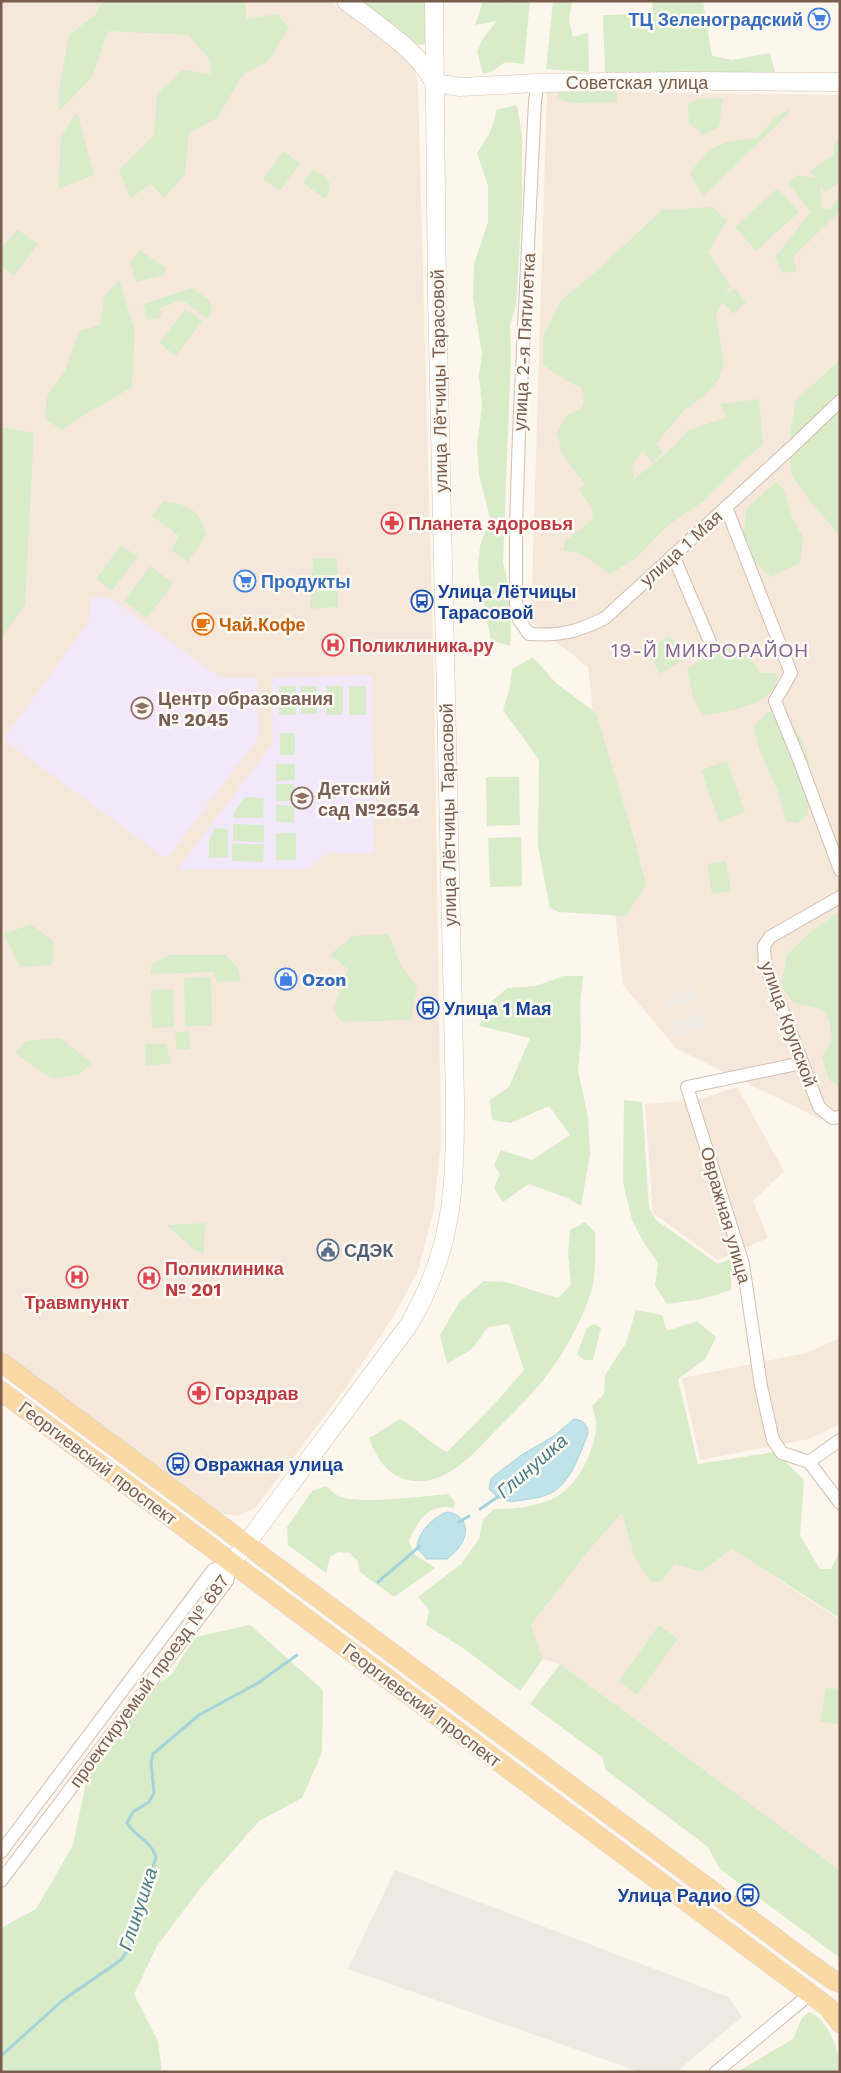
<svg xmlns="http://www.w3.org/2000/svg" width="841" height="2073" viewBox="0 0 841 2073" font-family="'Work Sans',sans-serif">
	<style>
		.residential { fill: #f5e8da }
		.industrial { fill: #efe9e4 }
		.education { fill: #f3e8fa }
		.green { fill: #d8ecc9 }
		.water { fill: #bfe3e8; stroke: #a5d3da }
		.lines { fill: none; stroke-linecap: round; stroke-linejoin: round }
		.stream { stroke: #a5d3da; stroke-width: 3 }
		.street-casing { stroke: #d1beb0; stroke-width: 14 }
		.secondary-casing { stroke: #d6c0b0; stroke-width: 19 }
		.primary-casing { stroke: #dad1cd; stroke-width: 20 }
		.street { stroke: #fff; stroke-width: 12 }
		.secondary { stroke: #fff; stroke-width: 18 }
		.primary { stroke: #fbd9a5; stroke-width: 19 }
		.labels { text-anchor: middle; dominant-baseline: central; stroke-width: 5; stroke-linejoin: round; paint-order: stroke }
		.shop-label { font-size: 18px; font-weight: bold; fill: #366cbe; stroke: #fffaf3; text-anchor: start }
		.street-label { font-size: 18px; fill: #7a5c4d; stroke: #fffaf3 }
		.health-label { font-size: 18px; font-weight: bold; fill: #be3a42; stroke: #fffaf3; text-anchor: start }
		.transit-label { font-size: 18px; font-weight: bold; fill: #164399; stroke: #fffaf3; text-anchor: start }
		.food-label { font-size: 18px; font-weight: bold; fill: #c56008; stroke: #fffaf3; text-anchor: start }
		.education-label { font-size: 18px; font-weight: bold; fill: #785e54; stroke: #fffaf3; text-anchor: start }
		.service-label { font-size: 18px; font-weight: bold; fill: #4e5e75; stroke: #fffaf3; text-anchor: start }
		.neighbourhood-label { font-size: 19px; letter-spacing: 1px; fill: #846695; stroke: #fffaf3 }
		.water-label { font-size: 19px; font-style: italic; fill: #437c86; stroke: #fffaf3 }
	</style>
	<rect width="100%" height="100%" fill="#fdf6ec"/>
	<!-- residential -->
	<path class="residential" d="M1 1H331L405 58 415 69 418 86 434 684 441 1142 434 1208 418 1271 393 1317 344 1390 256 1507 239 1516 218 1513 1 1351Z
		M547 91 840 95V1112L820 1119 677 1049 623 985 588 667 531 622Z
		M737 1087 784 1171 753 1201 768 1238 718 1260 653 1213 645 1104 696 1100Z
		M840 1338V1424L809 1439 700 1460 682 1378 806 1353Z
		M622 1513 634 1556 662 1581 675 1564 701 1572 732 1549 840 1620V1870L560 1664 543 1659 531 1625 590 1549Z"/>
	<!-- industrial -->
	<path class="industrial" d="M695 988 698 997 668 1008 664 999Z
		M703 1012 708 1025 677 1036 672 1023Z
		M395 1870 728 1997 742 2017 676 2072H640L348 1969Z"/>
	<!-- education -->
	<path class="education" d="M108 597 221 678H257L259 737 167 858 161 855 3 739 89 622 90 598Z
		M372 675 374 853H328L309 869H178L273 743 272 678Z"/>
	<!-- green -->
	<path class="green" d="M103 1H246V19L277 14 289 27 270 59 242 76 217 118 189 133 185 174 164 198 151 184 130 198 119 170 154 135 157 94 183 69 211 75 210 60 189 35 108 31 92 77 59 111V89L69 35 95 15Z
		M362 1H425L427 39 426 43 422 45 417 44Z
		M483 1H506L508 4 509 1H530L524 64 505 62 493 71 483 74 477 51 484 37 497 21 475 25Z
		M553 1H572L569 21 573 37 588 32 589 72 546 69Z
		M652 1H703L712 56 732 60 770 53 775 73 605 72 603 15 653 14Z
		M561 90 617 92V102C596 103 576 106 556 98Z
		M723 98 719 127 703 135 689 123 688 105 697 99Z
		M517 105 522 135V208L516 306 510 325 511 353 503 563C511 590 512 618 510 646L491 640 480 588 478 566 480 546 490 518 479 474 477 445 482 405 479 376 482 353 473 299 474 264 488 222V185L477 153C487 139 494 128 496 110Z
		M790 108 788 114 703 197 690 173C714 142 720 142 757 138L775 118Z
		M77 112 94 175 58 189 61 136Z
		M840 136V182L825 192 820 186 822 209H830L840 195V211L793 257 797 271 782 273 775 257 811 212 788 183 797 175 815 178 810 171 834 155 833 147Z
		M283 151 300 163 280 191 263 179Z
		M313 169C327 178 336 182 325 199L303 183Z
		M778 188 799 212 756 251 735 227Z
		M713 207 727 221 708 252 730 285 726 295 734 288 746 302 733 314 722 302 716 316 724 362 719 379 703 397 683 411 656 444 663 452 653 462 642 451 632 467 634 479 677 444 687 431 727 417 720 404 759 399 763 444 748 457 704 501 667 526 636 558 610 574C596 564 582 550 563 551L565 541 593 519 591 507 579 490 585 484 562 454 557 432 567 415 581 409 584 399 582 388 569 382 543 365V337L561 300 590 277 662 210Z
		M17 229 38 244 14 276 1 266V249Z
		M140 250 166 268 164 275 136 282 130 263Z
		M119 280 135 331 132 387 81 417 62 430 45 419 47 396 65 371 79 331 100 325 104 296Z
		M192 288 209 300 212 310 208 319 182 300 160 308 162 317 148 320 143 304Z
		M185 309 202 321 176 356 159 343Z
		M840 360V536L809 500 791 474 790 434 796 400Z
		M1 427 34 433 25 605 1 639Z
		M776 482 784 489 792 518 803 537 800 563 771 577 752 559 743 542 746 509Z
		M164 501C191 506 198 508 206 535L188 562 171 550 179 536 152 516Z
		M121 545 138 557 112 591 96 579Z
		M313 558H337L338 607 310 609Z
		M150 566 173 583 147 618 124 601Z
		M670 636 684 660 660 674 646 649Z
		M715 646C741 648 747 649 760 673H776L778 678C776 683 774 689 771 692 758 707 721 713 702 715L693 697 687 669 700 660Z
		M533 657 556 683 596 713 635 841 646 885 626 916 559 912 550 908 538 846 539 760 503 710 509 691 512 669Z
		M279 686H296V715H279Z
		M301 686H317V714H301Z
		M326 686H343V715H326Z
		M349 686H366V715H349Z
		M775 710C796 723 808 747 810 771 811 785 807 800 808 814L797 823 786 821 777 789 759 749 754 726 765 714Z
		M280 733H295V755H280Z
		M727 761 745 812 719 822 701 770Z
		M276 764H295V780L276 781Z
		M486 777H519L520 825 487 826Z
		M276 784H294V801H276Z
		M245 797 264 798 263 818H233L235 811Z
		M276 805 295 806 294 823 276 822Z
		M233 824 264 825V842L233 841Z
		M215 828 228 829V857L209 858V841Z
		M276 833H296V860H276Z
		M521 837 522 886 490 887 488 838Z
		M232 844H264L263 862 232 861Z
		M726 861 731 891 712 894 707 864Z
		M837 913 840 916V1087L829 1080 822 1057 832 1040 829 1019 821 1009 794 1003 781 986 787 955 809 933Z
		M31 924 54 942 52 965 20 967 4 934Z
		M389 934 400 964 417 987 411 1020 342 1022 333 1009 348 969 330 955 352 936Z
		M169 955H226L238 968 241 981 217 982 214 972 150 974 152 964Z
		M563 976H583L580 1005 581 1038 578 1071 588 1116 590 1154 581 1206 567 1198 529 1184 503 1202 494 1188 500 1174 494 1165 501 1150 532 1160 570 1135 549 1106 511 1123 492 1120 490 1100 509 1087 530 1038 479 1026 491 1002 507 988 536 986Z
		M211 977 212 1026H185L184 978Z
		M173 989 174 1027 152 1028 151 990Z
		M189 1031 190 1049 177 1050 175 1033Z
		M60 1038 92 1063 78 1075 52 1079 15 1053 26 1041Z
		M145 1044H166L171 1063 146 1066Z
		M624 1100 642 1102 649 1208 656 1220 718 1264 733 1258 731 1290 702 1299 667 1304 655 1285 658 1263 644 1243 632 1220 623 1182Z
		M585 1222 595 1232C595 1249 596 1268 593 1285 589 1300 581 1320 573 1334 553 1373 529 1398 498 1428 474 1453 443 1491 404 1479 384 1472 376 1456 369 1438L400 1419C418 1429 429 1443 447 1452L497 1401 524 1370 509 1324 488 1327 472 1349 447 1364 440 1335 460 1301 484 1281 506 1282 558 1298 571 1285 568 1253 570 1230Z
		M205 1223 204 1253 195 1251 167 1225Z
		M636 1310 662 1315 667 1331 697 1321 716 1337 705 1359 678 1379 698 1464 775 1452 804 1480 800 1536 820 1569H831L840 1551V1623L838 1617 732 1549 701 1572 675 1564 662 1581 651 1582 634 1556 622 1513 590 1549 531 1625 543 1659 520 1691 463 1648 426 1625 429 1610 418 1597 461 1564 479 1539 483 1519 494 1509C514 1509 535 1507 554 1498 577 1487 594 1453 596 1428 597 1421 594 1413 592 1406L604 1394 605 1375 626 1343Z
		M594 1324 601 1328 593 1360H584L577 1354 587 1328Z
		M326 1486C330 1489 334 1494 338 1496 360 1505 424 1496 448 1494L455 1502 454 1508C429 1503 418 1520 409 1541L414 1554 435 1568 394 1597 360 1572 358 1561 349 1553 338 1552 330 1557 326 1573 288 1545 287 1527 312 1491Z
		M250 1625 323 1690 322 1753 302 1798 259 1821 203 1885 157 1946 134 1994 158 2041 162 2072H1V1928L36 1909 73 1845 88 1773 148 1692 172 1674 195 1637Z
		M659 1625 678 1639 637 1695 619 1681Z
		M560 1664 840 1870V1958L720 1869 708 1847 606 1770 602 1757 530 1704Z
		M826 1688 840 1689V1724L820 1722Z
		M809 2012C829 2020 840 2052 840 2072H737L793 2039 802 2018Z"/>
	<!-- water -->
	<path class="water" d="M574 1419C583 1420 588 1425 588 1434 579 1455 570 1487 546 1495 539 1498 530 1499 523 1500 508 1503 500 1501 489 1489L491 1479 495 1475 523 1454 554 1436Z
		M447 1512C464 1514 471 1529 461 1544 458 1550 452 1554 447 1559H427L417 1548C418 1532 432 1518 447 1512Z"/>
	<g class="lines">
		<!-- stream -->
		<path class="stream" d="M480 1509 499 1496
			M459 1522 469 1516
			M378 1582 420 1546
			M1 2056 63 2000 121 1960 129 1948 156 1857C150 1839 136 1838 127 1823L133 1812 149 1802 154 1793 151 1762 153 1754 199 1715 258 1683 297 1655"/>
		<!-- street casing -->
		<g class="street-casing">
			<path id="street" d="M538 83 535 101 519 433 516 527V602L518 618 529 634C562 636 576 632 605 618L792 447 840 401
				M726 507 791 673 775 701 800 762 840 870
				M673 555 710 642
				M840 897 770 937 764 946 765 964 819 1107 832 1118 840 1117
				M802 1063 687 1087 743 1264 761 1386 773 1440 782 1453 809 1462 840 1440
				M809 1462 840 1503
				M1 1852 213 1570 232 1563
				M1 1881 227 1581 232 1563
				M716 2072 810 1994"/>
		</g>
		<!-- secondary casing -->
		<g class="secondary-casing">
			<path id="secondary" d="M346 1C373 22 420 51 434 83
				M434 83 460 87 538 83 684 81 840 82
				M232 1563 408 1326C454 1249 455 1187 455 1101L437 296 434 1"/>
		</g>
		<!-- primary casing -->
		<g class="primary-casing">
			<path id="primary" d="M1 1362 809 1963 833 1980 840 1983
				M1 1391 828 2007 840 2023"/>
		</g>
		<!-- street -->
		<use href="#street" class="street"/>
		<!-- secondary -->
		<use href="#secondary" class="secondary"/>
		<!-- primary -->
		<use href="#primary" class="primary"/>
	</g>
	<!-- icons -->
	<defs>
		<g id="supermarket-ring" transform="scale(1.125)"><circle r="9.5" fill="#fffaf3" stroke="#3f7fe0" stroke-width="1.5"/><path d="M-6-5.5h2.5l.6 2H6L4.5 2H-2.5L-4.4-4H-6ZM-1.5 3.2a1.3 1.3 0 1 0 .1 0ZM3 3.2a1.3 1.3 0 1 0 .1 0Z" fill="#3f7fe0"/></g>
		<g id="pharmacy-ring" transform="scale(1.125)"><circle r="9.5" fill="#fffaf3" stroke="#e0444e" stroke-width="1.5"/><path d="M-2-6h4v4h4v4h-4v4h-4v-4h-4v-4h4Z" fill="#e0444e"/></g>
		<g id="bus-ring" transform="scale(1.125)"><circle r="9.5" fill="#fffaf3" stroke="#1a4fb4" stroke-width="1.5"/><path d="M-5-6H5V4H4V6H2V4H-2V6H-4V4H-5ZM-3.5-4V0h7V-4ZM-3.5 1.2v1.5H-2V1.2ZM2 1.2v1.5H3.5V1.2Z" fill="#1a4fb4"/></g>
		<g id="cafe-ring" transform="scale(1.125)"><circle r="9.5" fill="#fffaf3" stroke="#e8710a" stroke-width="1.5"/><path d="M-5.5-4.5H6V0H3Q3 3.5 0 3.5H-2.5Q-5.5 3.5-5.5 0ZM3-3.2v2h1.7v-2ZM-6 4.5H4V6H-6Z" fill="#e8710a"/></g>
		<g id="hospital-ring" transform="scale(1.125)"><circle r="9.5" fill="#fffaf3" stroke="#e0444e" stroke-width="1.5"/><path d="M-5-5h3v3.5h4V-5h3V5h-3V1.5h-4V5h-3Z" fill="#e0444e"/></g>
		<g id="school-ring" transform="scale(1.125)"><circle r="9.5" fill="#fffaf3" stroke="#8d6e63" stroke-width="1.5"/><path d="M0-5L7-2L0 1L-7-2ZM-4 1L0 2.5L4 1V4Q0 6-4 4Z" fill="#8d6e63"/></g>
		<g id="shop-ring" transform="scale(1.125)"><circle r="9.5" fill="#fffaf3" stroke="#3f7fe0" stroke-width="1.5"/><path d="M-5-2.5h2.3a2.7 3.5 0 0 1 5.4 0H5L5.5 6h-11ZM-1.5-2.5h3a1.5 2.3 0 0 0-3 0Z" fill="#3f7fe0"/></g>
		<g id="civic-ring" transform="scale(1.125)"><circle r="9.5" fill="#fffaf3" stroke="#5c6f8a" stroke-width="1.5"/><path d="M-.6-6.5H3V-4.5H.6V-3L4-1V1h2V6H-6V1h2V-1L-.6-3ZM-1.2 2.5V6h2.4V2.5Z" fill="#5c6f8a"/></g>
	</defs>
	<g fill-rule="evenodd">
		<use href="#supermarket-ring" x="819" y="19"/>
		<use href="#pharmacy-ring" x="392" y="523"/>
		<use href="#supermarket-ring" x="245" y="581"/>
		<use href="#bus-ring" x="422" y="601"/>
		<use href="#cafe-ring" x="203" y="624"/>
		<use href="#hospital-ring" x="333" y="645"/>
		<use href="#school-ring" x="142" y="708"/>
		<use href="#school-ring" x="302" y="798"/>
		<use href="#shop-ring" x="286" y="979"/>
		<use href="#bus-ring" x="428" y="1008"/>
		<use href="#civic-ring" x="328" y="1250"/>
		<use href="#hospital-ring" x="77" y="1277"/>
		<use href="#hospital-ring" x="149" y="1278"/>
		<use href="#pharmacy-ring" x="199" y="1393"/>
		<use href="#bus-ring" x="178" y="1464"/>
		<use href="#bus-ring" x="748" y="1895"/>
	</g>
	<g class="labels">
		<!-- shop labels -->
		<g class="shop-label">
			<text x="803" y="19" text-anchor="end">ТЦ Зеленоградский</text>
			<text x="261" y="581">Продукты</text>
			<text x="302" y="979">Ozon</text>
		</g>
		<!-- street labels -->
		<g class="street-label">
			<text x="637" y="82">Советская улица</text>
			<text transform="translate(524 342) rotate(-87)">улица 2-я Пятилетка</text>
			<text transform="translate(439 381) rotate(-91)">улица Лётчицы Тарасовой</text>
			<text transform="translate(681 548) rotate(-42)">улица 1 Мая</text>
			<text transform="translate(448 815) rotate(-91)">улица Лётчицы Тарасовой</text>
			<text transform="translate(789 1024) rotate(70)">улица Крупской</text>
			<text transform="translate(726 1215) rotate(74)">Овражная улица</text>
			<text transform="translate(98 1463) rotate(37)">Георгиевский проспект</text>
			<text transform="translate(149 1681) rotate(-54)">проектируемый проезд № 687</text>
			<text transform="translate(422 1705) rotate(37)">Георгиевский проспект</text>
		</g>
		<!-- health labels -->
		<g class="health-label">
			<text x="408" y="523">Планета здоровья</text>
			<text x="349" y="645">Поликлиника.ру</text>
			<text x="165" y="1268">Поликлиника<tspan x="165" dy="21">№ 201</tspan></text>
			<text x="77" y="1302" text-anchor="middle">Травмпункт</text>
			<text x="215" y="1393">Горздрав</text>
		</g>
		<!-- transit labels -->
		<g class="transit-label">
			<text x="438" y="591">Улица Лётчицы<tspan x="438" dy="21">Тарасовой</tspan></text>
			<text x="444" y="1008">Улица 1 Мая</text>
			<text x="194" y="1464">Овражная улица</text>
			<text x="732" y="1895" text-anchor="end">Улица Радио</text>
		</g>
		<!-- food labels -->
		<g class="food-label">
			<text x="219" y="624">Чай.Кофе</text>
		</g>
		<!-- education labels -->
		<g class="education-label">
			<text x="158" y="698">Центр образования<tspan x="158" dy="21">№ 2045</tspan></text>
			<text x="318" y="788">Детский<tspan x="318" dy="21">сад №2654</tspan></text>
		</g>
		<!-- service labels -->
		<g class="service-label">
			<text x="344" y="1250">СДЭК</text>
		</g>
		<!-- neighbourhood labels -->
		<g class="neighbourhood-label">
			<text x="710" y="650">19-Й МИКРОРАЙОН</text>
		</g>
		<!-- water labels -->
		<g class="water-label">
			<text transform="translate(532 1466) rotate(-41)">Глинушка</text>
			<text transform="translate(138 1909) rotate(-72)">Глинушка</text>
		</g>
	</g>
	<!-- border -->
	<rect width="841" height="2073" fill="none" stroke="#7a5c4d" stroke-width="5"/>
</svg>
